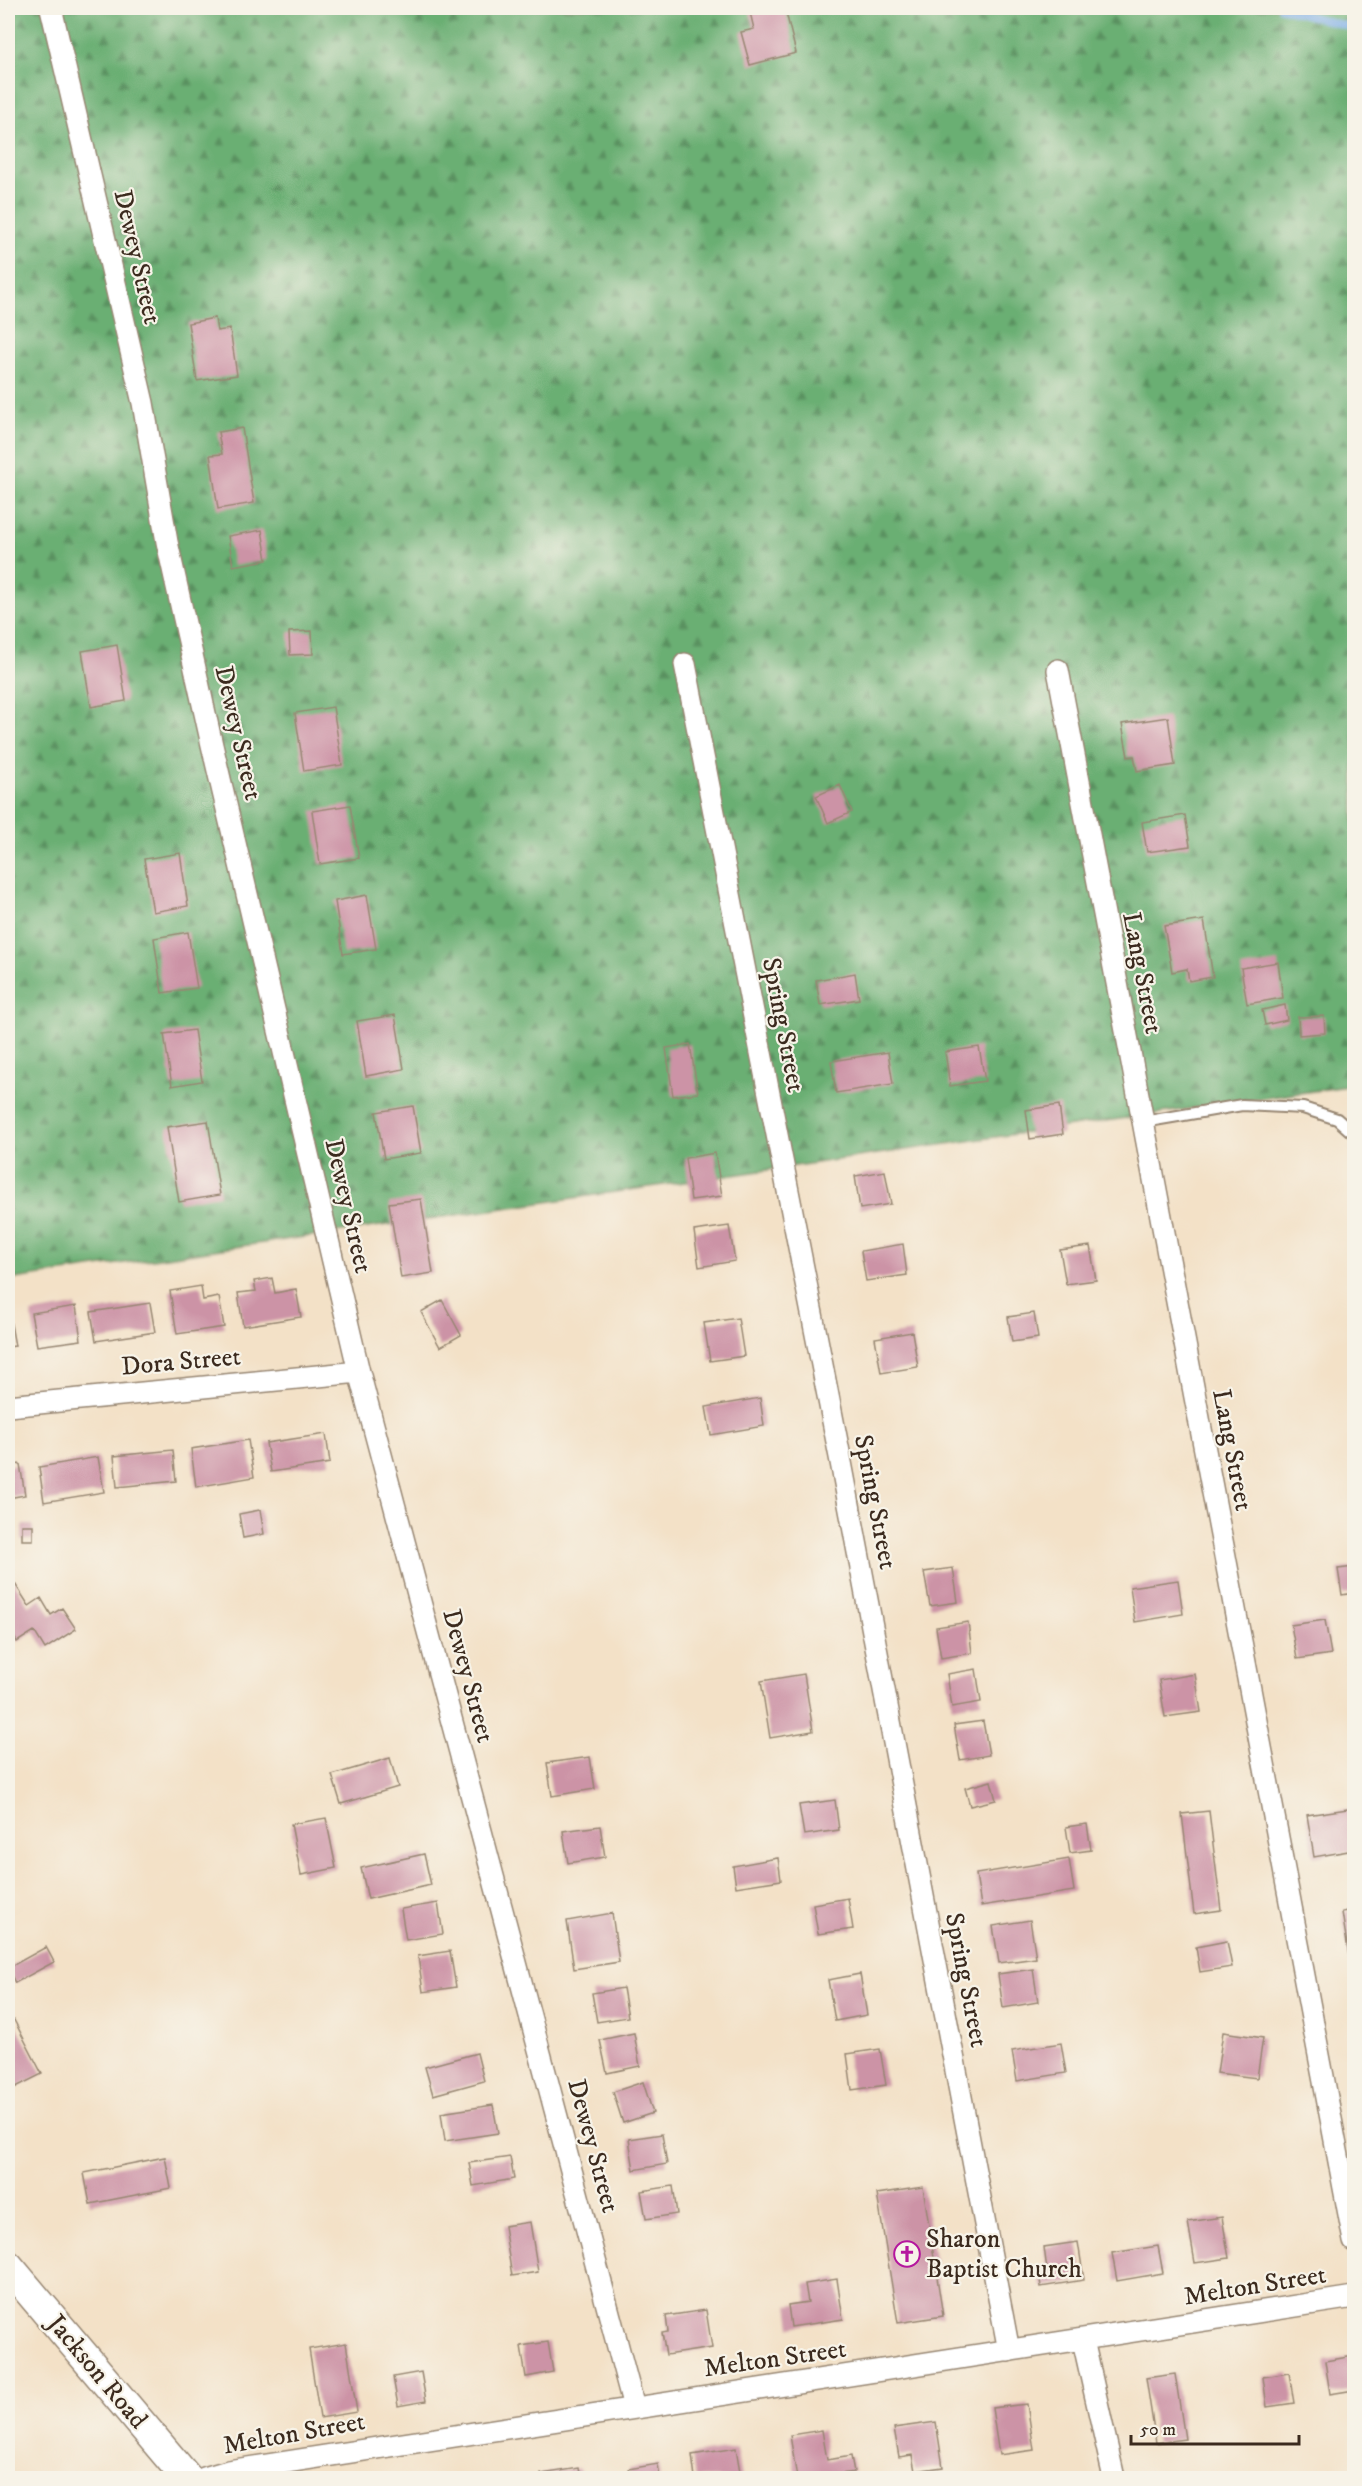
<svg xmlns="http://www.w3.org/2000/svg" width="1362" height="2486" viewBox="0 0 1362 2486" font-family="'IM FELL DW Pica',serif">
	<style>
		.forest { fill: url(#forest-firs); stroke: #536c48; stroke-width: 1.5 }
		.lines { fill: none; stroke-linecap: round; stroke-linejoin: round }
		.stream { stroke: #7bade7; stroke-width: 7 }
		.building { fill: #cc93a6 }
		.lane-casing { stroke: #978672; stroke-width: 14 }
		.street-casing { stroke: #978672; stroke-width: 24 }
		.secondary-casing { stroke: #978672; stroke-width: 33 }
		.lane { stroke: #fff; stroke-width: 10 }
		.street { stroke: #fff; stroke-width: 21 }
		.secondary { stroke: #fff; stroke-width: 30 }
		.labels { text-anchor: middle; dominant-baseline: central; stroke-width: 4.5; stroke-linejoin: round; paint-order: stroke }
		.street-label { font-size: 26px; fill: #3b2a1e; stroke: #f7f3e8 }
		.poi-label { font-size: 26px; fill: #3b2a1e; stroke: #f7f3e8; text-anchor: start }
	</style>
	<defs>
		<pattern id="forest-firs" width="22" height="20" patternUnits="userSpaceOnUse" patternTransform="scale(1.5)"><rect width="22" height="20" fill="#6baf73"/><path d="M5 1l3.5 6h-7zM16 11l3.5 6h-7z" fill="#598f5e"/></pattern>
	</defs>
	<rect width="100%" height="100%" fill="#f7f3e8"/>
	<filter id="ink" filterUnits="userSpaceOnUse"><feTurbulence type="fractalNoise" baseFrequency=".0167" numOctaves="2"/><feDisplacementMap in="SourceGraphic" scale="12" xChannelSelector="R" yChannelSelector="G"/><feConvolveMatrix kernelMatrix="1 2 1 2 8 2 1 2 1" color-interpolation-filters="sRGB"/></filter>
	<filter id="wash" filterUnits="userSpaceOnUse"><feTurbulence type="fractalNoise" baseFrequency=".008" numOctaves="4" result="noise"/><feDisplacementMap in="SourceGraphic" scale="24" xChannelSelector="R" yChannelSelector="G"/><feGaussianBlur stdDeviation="1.35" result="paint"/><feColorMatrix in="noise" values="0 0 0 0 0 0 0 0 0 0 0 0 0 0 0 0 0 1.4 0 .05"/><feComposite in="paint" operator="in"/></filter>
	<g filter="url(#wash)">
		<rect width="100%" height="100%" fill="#f3e1c7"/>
		<!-- forest -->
		<path class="forest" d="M8 8H1354V1085L8 1280Z"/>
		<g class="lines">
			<!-- stream -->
			<path class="stream" d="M1281 8 1354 28"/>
		</g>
		<g id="blocks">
			<!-- building -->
			<path class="building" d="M749 8H785L796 53 750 65 741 32 754 29Z
				M215 318 217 331 230 329 237 375 197 381 188 323Z
				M242 428 254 503 218 509 210 455 222 454 218 432Z
				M262 530 267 560 233 566 228 536Z
				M312 631 313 654 290 655 289 632Z
				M117 645 126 701 91 707 82 651Z
				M333 707 342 765 304 771 295 713Z
				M1168 717 1175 765 1137 771 1134 756 1128 757 1122 724Z
				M840 785 852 812 828 823 816 796Z
				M350 805 359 858 320 864 312 811Z
				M1185 815 1190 846 1147 852 1142 822Z
				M180 853 188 906 153 912 144 859Z
				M367 895 376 949 343 954 335 901Z
				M1204 920 1213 977 1189 981 1187 969 1172 972 1164 926Z
				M188 932 197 988 162 993 154 938Z
				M1278 962 1283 998 1247 1004 1241 968Z
				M855 973 859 999 820 1005 816 980Z
				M1285 1005 1287 1020 1265 1025 1262 1010Z
				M395 1015 404 1069 366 1076 357 1021Z
				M1324 1016 1325 1033 1299 1035 1298 1017Z
				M194 1030 202 1081 172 1086 164 1034Z
				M690 1044 698 1093 673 1096 666 1048Z
				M979 1047 985 1081 950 1086 945 1052Z
				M888 1052 893 1084 836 1093 831 1061Z
				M1059 1105 1063 1134 1030 1139 1026 1110Z
				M413 1106 421 1153 384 1159 376 1112Z
				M208 1121 220 1195 179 1202 167 1127Z
				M715 1153 722 1196 691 1200 685 1158Z
				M885 1171 891 1204 860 1209 855 1176Z
				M421 1199 433 1273 401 1278 389 1203Z
				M729 1226 735 1261 699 1267 694 1231Z
				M903 1244 907 1275 866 1281 861 1251Z
				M1090 1246 1096 1280 1066 1284 1060 1250Z
				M272 1278 275 1293 296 1289 301 1317 243 1326 238 1293 256 1291 254 1281Z
				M201 1286 203 1300 219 1297 224 1327 177 1334 170 1291Z
				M442 1300 461 1335 440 1347 421 1312Z
				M150 1303 155 1332 96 1341 91 1312Z
				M76 1306 81 1340 37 1346 31 1313Z
				M9 1313 15 1346 8 1347V1314Z
				M1034 1313 1038 1338 1012 1342 1008 1317Z
				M738 1318 744 1356 710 1361 704 1323Z
				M912 1332 918 1367 881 1373 875 1338Z
				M760 1398 764 1426 711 1435 706 1407Z
				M326 1434 330 1463 271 1472 266 1443Z
				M248 1440 254 1477 196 1487 191 1449Z
				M173 1450 176 1481 117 1487 114 1456Z
				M98 1457 104 1492 44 1502 39 1467Z
				M20 1464 25 1495 8 1498V1466Z
				M260 1510 264 1534 243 1538 239 1514Z
				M22 1525H33V1540H22Z
				M1354 1567V1593L1342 1595 1338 1569Z
				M953 1568 958 1602 930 1606 924 1572Z
				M10 1576 29 1606 41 1598 51 1615 62 1608 76 1629 45 1649 34 1631 17 1642 8 1627V1577Z
				M1178 1580 1183 1614 1135 1622 1130 1587Z
				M1325 1620 1331 1654 1297 1659 1291 1625Z
				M968 1622 972 1653 941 1658 936 1627Z
				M976 1669 981 1702 952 1707 947 1674Z
				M804 1674 813 1731 770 1738 761 1681Z
				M1195 1674 1201 1712 1165 1717 1159 1680Z
				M983 1721 989 1755 960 1760 954 1725Z
				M590 1757 595 1789 552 1796 547 1763Z
				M390 1758 398 1787 341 1804 332 1775Z
				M991 1781 996 1800 970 1806 965 1788Z
				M835 1800 839 1830 804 1835 799 1805Z
				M1354 1808V1850L1314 1857 1307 1815Z
				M1209 1811 1221 1910 1194 1914 1182 1814Z
				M326 1818 336 1868 301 1875 291 1824Z
				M1087 1824 1091 1850 1070 1853 1066 1827Z
				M600 1826 605 1857 568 1863 563 1831Z
				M424 1854 431 1885 368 1899 361 1868Z
				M778 1858 781 1880 736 1887 733 1866Z
				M1069 1859 1074 1891 981 1906 976 1874Z
				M848 1898 853 1929 818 1934 813 1904Z
				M438 1903 443 1934 406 1940 401 1909Z
				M1354 1910V1956L1349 1957 1342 1912Z
				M612 1913 619 1962 574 1969 567 1921Z
				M1030 1920 1036 1958 999 1963 993 1926Z
				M1227 1941 1232 1967 1200 1972 1196 1947Z
				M46 1947 54 1962 15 1983 8 1968Z
				M450 1951 456 1987 423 1992 418 1956Z
				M1033 1969 1038 2002 1003 2008 998 1974Z
				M860 1974 867 2015 835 2021 828 1980Z
				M623 1988 628 2017 597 2022 592 1993Z
				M14 2020 42 2074 8 2091V2024Z
				M1223 2032 1263 2038 1257 2078 1217 2073Z
				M634 2033 640 2066 607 2073 600 2040Z
				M1061 2043 1066 2073 1017 2081 1012 2051Z
				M880 2049 886 2085 852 2090 847 2054Z
				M477 2053 484 2081 433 2095 425 2067Z
				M643 2082 653 2113 623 2123 613 2092Z
				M493 2105 498 2133 445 2141 441 2113Z
				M662 2134 667 2164 634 2170 629 2139Z
				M165 2157 171 2188 90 2204 84 2173Z
				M510 2157 514 2179 473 2186 469 2163Z
				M673 2186 677 2214 646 2219 641 2191Z
				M923 2187 943 2316 898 2323 877 2194Z
				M1222 2217 1229 2258 1195 2263 1188 2222Z
				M530 2222 538 2272 512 2276 504 2226Z
				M1078 2242 1084 2280 1041 2287 1039 2272 1047 2270 1044 2247Z
				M1158 2246 1163 2273 1117 2281 1112 2253Z
				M837 2279 843 2319 791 2327 788 2305 808 2302 805 2284Z
				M706 2310 712 2348 666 2355 662 2333 668 2332 666 2316Z
				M548 2342 553 2372 526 2377 521 2346Z
				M346 2343 357 2412 320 2418 309 2349Z
				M1354 2356V2390L1330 2394 1325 2361Z
				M421 2372 426 2401 398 2406 393 2377Z
				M1289 2373 1294 2403 1267 2407 1263 2377Z
				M1175 2374 1185 2439 1156 2443 1146 2378Z
				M1027 2404 1034 2450 999 2455 992 2408Z
				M936 2422 943 2467 915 2471 912 2455 899 2457 894 2428Z
				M822 2430 827 2460 851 2456 854 2472 816 2478H797L790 2435Z
				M736 2448 741 2478H695L692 2455Z
				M658 2464 660 2478H630L628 2469Z
				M579 2468 581 2478H542L541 2474Z"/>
		</g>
	</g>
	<g filter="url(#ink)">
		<use href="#blocks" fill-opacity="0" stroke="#978672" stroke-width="1.5"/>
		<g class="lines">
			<!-- lane casing -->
			<g class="lane-casing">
				<path id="lane" d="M1143 1122 1242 1105 1303 1108 1337 1119 1354 1134"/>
			</g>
			<!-- street casing -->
			<g class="street-casing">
				<path id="street" d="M51 8 143 403 167 542 212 745 359 1372 634 2407
					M685 664 840 1457 1009 2351
					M1058 670 1354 2241
					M8 1406 359 1372
					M1083 2340 1114 2478
					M204 2478 228 2471 1354 2297"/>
			</g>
			<!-- secondary casing -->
			<g class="secondary-casing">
				<path id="secondary" d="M8 2266 187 2478"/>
			</g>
			<!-- lane -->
			<use href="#lane" class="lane"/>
			<!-- street -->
			<use href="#street" class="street"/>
			<!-- secondary -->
			<use href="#secondary" class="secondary"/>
		</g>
	</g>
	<!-- icons -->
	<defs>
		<g id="church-ring" transform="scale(1.35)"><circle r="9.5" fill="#f7f3e8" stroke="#b5179e" stroke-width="1.5"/><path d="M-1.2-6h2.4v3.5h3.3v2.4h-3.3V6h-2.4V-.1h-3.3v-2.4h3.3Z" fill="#b5179e"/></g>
	</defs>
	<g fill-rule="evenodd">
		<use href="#church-ring" x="907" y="2254"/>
	</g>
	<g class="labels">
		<!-- street labels -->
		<g class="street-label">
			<text transform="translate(137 257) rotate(77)">Dewey Street</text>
			<text transform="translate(238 733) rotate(77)">Dewey Street</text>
			<text transform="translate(1142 973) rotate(79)">Lang Street</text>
			<text transform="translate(783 1025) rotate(79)">Spring Street</text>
			<text transform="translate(348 1206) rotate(77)">Dewey Street</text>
			<text transform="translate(181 1362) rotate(-5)">Dora Street</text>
			<text transform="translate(1232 1450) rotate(79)">Lang Street</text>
			<text transform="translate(875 1502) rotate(79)">Spring Street</text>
			<text transform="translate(468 1676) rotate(75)">Dewey Street</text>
			<text transform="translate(966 1980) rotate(79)">Spring Street</text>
			<text transform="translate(593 2146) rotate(75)">Dewey Street</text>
			<text transform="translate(1255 2286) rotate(-9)">Melton Street</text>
			<text transform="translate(775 2359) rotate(-8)">Melton Street</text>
			<text transform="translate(97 2372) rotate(50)">Jackson Road</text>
			<text transform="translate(294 2434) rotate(-10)">Melton Street</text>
		</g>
		<!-- poi labels -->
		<g class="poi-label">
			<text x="926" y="2239">Sharon<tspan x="926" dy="30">Baptist Church</tspan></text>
		</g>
	</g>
	<!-- margin -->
	<rect width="1362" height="2486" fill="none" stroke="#f7f3e8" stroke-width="30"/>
	<!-- scale -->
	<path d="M1131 2435v9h168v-9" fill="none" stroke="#3b2a1e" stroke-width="3"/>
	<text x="1140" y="2435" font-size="18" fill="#3b2a1e" stroke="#f7f3e8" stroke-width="4.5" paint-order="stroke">50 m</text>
</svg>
